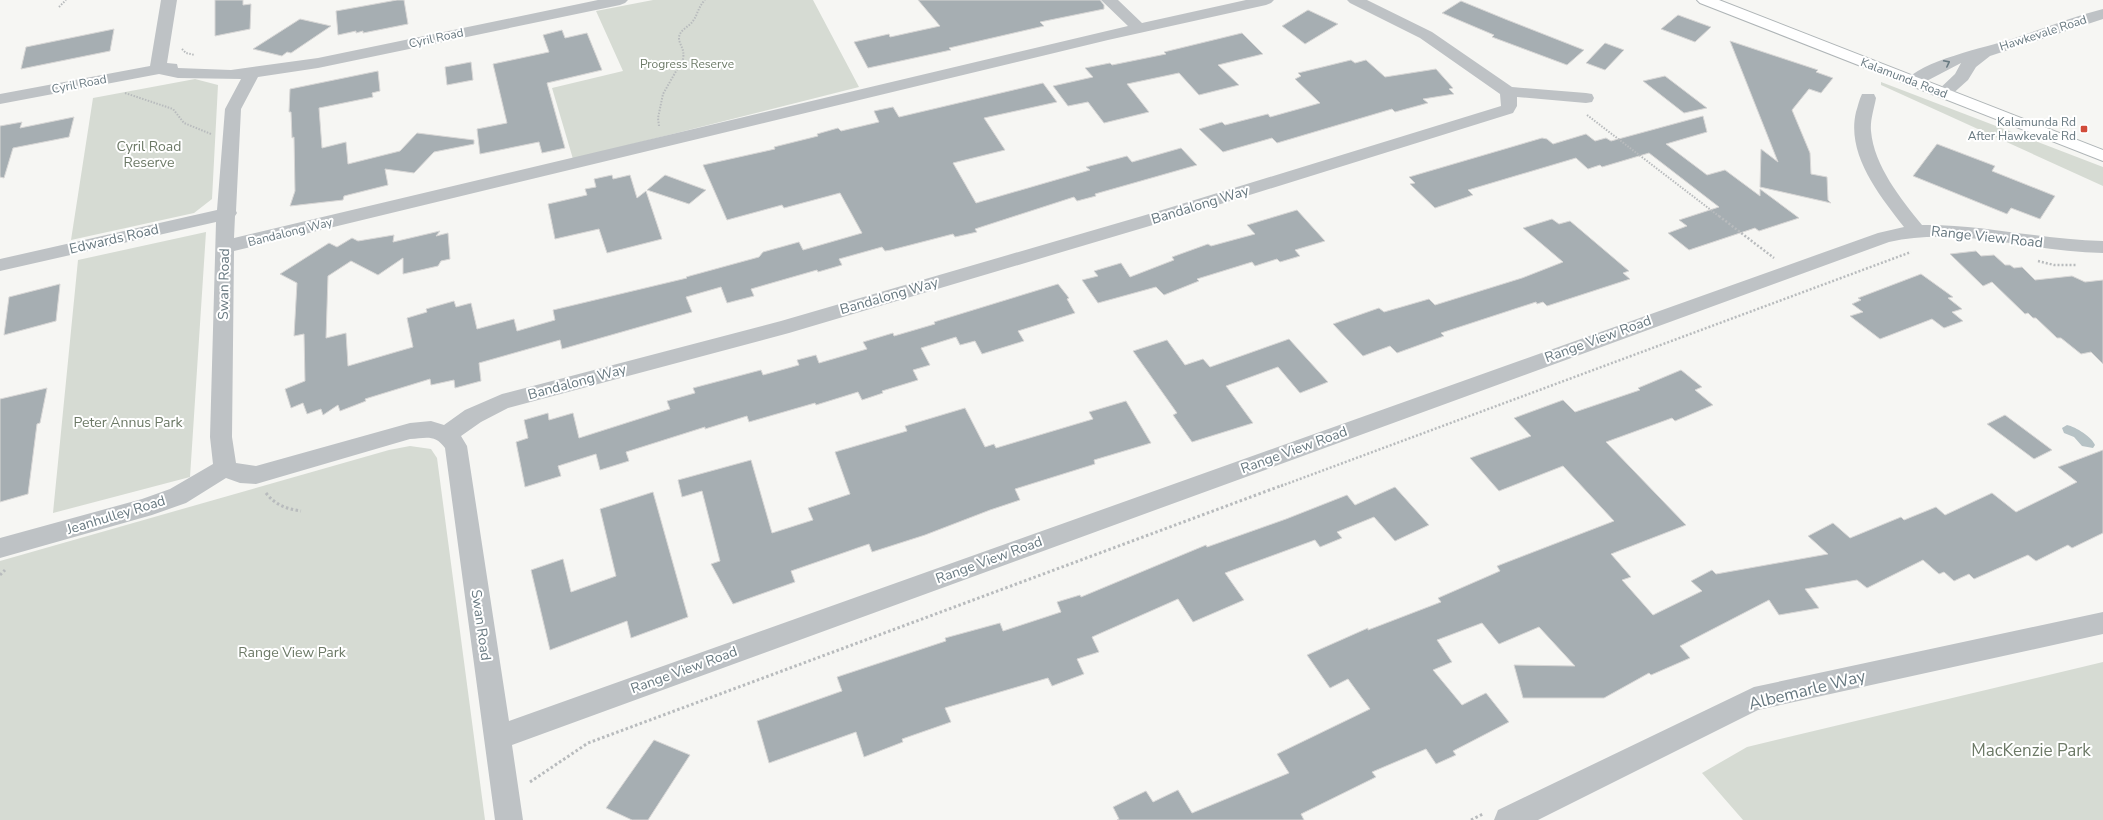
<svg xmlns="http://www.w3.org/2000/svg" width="2103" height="820" viewBox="0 0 2103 820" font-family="'Nunito Sans',sans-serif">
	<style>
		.green { fill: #d6dbd3 }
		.water { fill: #b6c2c5 }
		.building { fill: #a6aeb2; stroke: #d8d7d6 }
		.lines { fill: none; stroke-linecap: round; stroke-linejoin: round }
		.primary-casing { stroke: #afb5b7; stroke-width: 2 }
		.path-far2 { stroke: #b8bbbd; stroke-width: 2; stroke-dasharray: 1.5 1.5; stroke-linecap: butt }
		.path-far1 { stroke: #b8bbbd; stroke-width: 2.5; stroke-dasharray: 2 2; stroke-linecap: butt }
		.path { stroke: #b8bbbd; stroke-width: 3; stroke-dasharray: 2.5 2.5; stroke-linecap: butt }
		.minor { fill: #bec2c5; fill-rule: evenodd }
		.primary { fill: #fff; fill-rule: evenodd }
		.oneway { stroke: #687981 }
		.poi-dot { fill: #d14b39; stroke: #fff; stroke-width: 1.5 }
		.labels { text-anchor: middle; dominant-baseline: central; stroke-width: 4; stroke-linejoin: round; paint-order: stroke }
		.far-street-label { font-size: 12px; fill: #687981; stroke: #fff }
		.far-park-label { font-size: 12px; fill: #6c7966; stroke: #fff }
		.far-poi-label { font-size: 12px; fill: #687981; stroke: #fff; text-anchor: end }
		.park-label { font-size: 14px; fill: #6c7966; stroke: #fff }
		.street-label { font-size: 14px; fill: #687981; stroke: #fff }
		.near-street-label { font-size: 17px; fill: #687981; stroke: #fff }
		.near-park-label { font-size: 17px; fill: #6c7966; stroke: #fff }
	</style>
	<rect width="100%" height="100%" fill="#f6f6f3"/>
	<!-- green -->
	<path class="green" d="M653 0H813L859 87 573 159 552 88 623 71 596 11Z
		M195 79 218 85 212 199 194 213 71 240 93 98Z
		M1881 82 2103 167V186L1881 85Z
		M206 232 190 477 53 513 78 260Z
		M410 446 431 449 437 458 485 820H0V561L389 450Z
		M2103 662V820H1743L1702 773 1747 747Z"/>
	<!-- water -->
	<path class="water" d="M2067 425C2076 427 2092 437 2095 445L2093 448 2082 446 2074 437 2064 433 2062 428Z"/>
	<!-- building -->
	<path class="building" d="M215 0H243V5L251 4 250 29 215 36Z
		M397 0H404L408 24 363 33V31L356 33V31L338 35 336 11Z
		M918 0H1100L1104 5V9L1040 22 1044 26 949 48 951 50 868 68 854 42 889 34 890 37 940 26Z
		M1461 1 1505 19 1584 50 1567 65 1492 37 1494 35 1442 13Z
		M1308 10 1338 24 1305 44 1282 26Z
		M1678 15 1711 27 1695 42 1661 29Z
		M300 19 331 26 291 53 287 52 282 56 253 49Z
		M114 29 110 51 21 69 26 47Z
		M562 30 565 38 587 33 602 70 547 83 565 148 542 153 539 142 480 154 477 129 507 123 493 64 549 52 543 35Z
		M1242 33 1263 54 1218 65 1239 85 1199 95 1179 73 1127 84 1149 112 1104 123 1088 102 1068 106 1053 86 1093 77 1085 68 1110 63 1112 65 1166 54 1164 52Z
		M1730 41 1818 70 1816 72 1833 78 1821 93 1809 89 1792 110 1810 153 1811 174 1827 177 1828 200 1831 203 1760 187 1761 149 1778 162Z
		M1605 43 1624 50 1605 70 1586 63Z
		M1351 60 1355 63 1366 60 1385 77 1436 69 1453 88 1449 89 1454 94 1423 99 1428 103 1395 112 1392 109 1277 143 1272 138 1223 152 1199 129 1222 122 1225 125 1268 114 1270 117 1320 103 1295 79 1301 76 1298 73Z
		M471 62 473 80 447 85 445 67Z
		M378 71 380 91 372 93 373 97 319 108 322 148 346 142 348 164 400 151 417 133 474 140V144L434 152 414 173 385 169 388 185 344 196 343 200 290 206 295 191 294 137 292 138 291 112H289L290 89Z
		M1665 76 1707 108 1684 113 1643 81Z
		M1043 83 1057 102 984 118 1005 150 953 163 976 203 1090 170 1086 167 1127 156 1132 162 1181 148 1197 165 1095 194 1096 196 1077 201 1074 197 975 229 977 232 955 237 953 234 891 250 885 251 882 247 839 259 842 265 818 272 817 270 751 289 754 296 727 303 721 287 686 297 692 312 562 349 560 340 479 363 481 381 455 388 454 380 431 385 430 379 365 399 366 401 340 411 338 405 323 415 321 409 307 414 303 403 291 408 285 389 305 381 304 334 294 336 297 283 280 274 329 243 337 247 352 238 358 241 394 235 393 242 440 231 436 236 448 233 450 259 441 261 438 266 403 274V258L378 275 351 261 328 276 326 338 346 333 348 366 413 347 407 318 427 312 426 309 454 301 456 307 471 303 477 329 514 319 517 331 555 320 553 310 687 278 686 277 759 257 763 252 799 242 803 250 862 233 840 193 784 208 782 205 727 220 703 165 775 149 774 147 818 136 817 134 838 128 841 131 879 122 874 111 893 107 899 117Z
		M1703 116 1707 132 1666 144 1707 175 1725 170 1760 196V189L1799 218 1759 231 1755 228 1689 250 1668 233 1687 226 1679 220 1719 207 1649 153 1602 167 1600 165 1588 169 1576 158 1468 190 1473 195 1435 208 1410 184 1415 183 1409 177 1542 138 1547 139 1553 144 1586 134 1595 141 1606 138 1611 141Z
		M74 117 69 137 13 148 4 178 0 177V126L22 122 20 128Z
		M1937 144 1995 166 1992 171 2055 196 2040 219 2011 208 2007 214 1913 176Z
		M612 175 613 179 630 175 637 198 646 191 662 239 607 253 599 229 555 239 548 204 587 195 585 189 596 187 594 179Z
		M665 175 706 190 689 204 647 190Z
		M1297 210 1325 241 1295 250 1300 256 1280 262 1277 259 1255 266 1252 262 1197 279 1199 281 1164 295 1156 287 1098 303 1082 280 1098 276 1094 271 1121 263 1130 277 1174 260 1172 257 1208 244 1211 246 1255 234 1247 225Z
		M1552 219 1559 224 1570 221 1629 271 1623 273 1630 279 1547 306 1543 302 1537 304 1536 302 1441 333 1444 336 1397 353 1390 346 1363 356 1333 324 1379 308 1384 312 1429 299 1435 305 1522 278 1563 262 1523 228Z
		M1976 251 1981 256 1994 255 2005 265H2010L2014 268 2022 267 2035 280 2072 276 2085 282 2103 280V364L2091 352 2081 354 2061 338H2057L2036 318H2033L2028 313 2025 314 1992 282 1983 286 1950 254Z
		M1921 274 1953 297 1948 298 1962 309 1952 312 1963 321 1944 328 1932 319 1880 339 1850 316 1863 312 1852 304 1861 300 1858 298Z
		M60 284 56 321 4 335 9 297Z
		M1058 284 1069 298 1067 299 1075 313 1018 331 1024 341 982 354 975 341 960 345 956 337 921 348 930 365 913 370 918 380 882 391 883 393 862 400 858 392 816 405 815 403 749 422 747 416 705 429V427L626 452 629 461 600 470 596 454 558 466 561 476 525 487 516 442 528 438 524 420 548 413 549 420 573 413 579 438 670 409 667 401 695 393 693 388 761 370 763 375 799 365 797 360 816 355 819 363 867 349 863 342 893 333 894 336 935 324 934 322Z
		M1289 339 1328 382 1300 393 1278 367 1226 386 1253 423 1192 442 1173 415 1177 413 1133 351 1167 340 1185 365 1203 359 1210 367Z
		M1681 370 1702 387 1695 390 1713 405 1675 421 1672 418 1606 442 1686 525 1611 554 1631 577 1622 580 1653 615 1702 591 1691 581 1712 570 1716 574 1828 554 1808 536 1833 523 1850 538 1901 517 1904 520 1936 507 1945 515 1992 493 2016 512 2077 482 2058 467 2103 450V533L2072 548 2068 545 2036 561 2028 555 1974 579 1969 574 1954 581 1944 572 1939 574 1923 560 1867 588 1857 580 1805 589 1819 608 1779 615 1769 600 1680 646 1690 658 1651 675 1649 673 1604 698H1523L1514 665 1575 666 1539 627 1499 644 1482 623 1437 640 1452 662 1433 670 1462 705 1486 693 1509 722 1453 751 1456 755 1436 764 1426 749 1372 772 1376 777 1301 814 1304 820H1117L1119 819 1113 807 1146 791 1153 802 1178 790 1192 813 1289 773 1277 754 1370 709 1348 679 1330 688 1307 655 1368 628V630L1441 602 1438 598 1500 571 1497 566 1614 521 1563 466 1499 491 1470 458 1531 436 1514 418 1563 400 1575 412 1640 390 1638 388Z
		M47 388 40 423 37 424 28 494 0 502V399Z
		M1126 401 1151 443 1094 460 1095 464 1015 489 1020 500 990 510 925 535 872 552 869 544 791 571 795 582 733 604 711 564 720 561 702 491 682 497 678 480 751 460 772 533 813 520 808 508 850 494 835 452 907 431 905 426 965 408 985 447 994 444 996 448 1093 419 1089 412Z
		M2005 415 2052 450 2034 459 1987 424Z
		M1395 487 1429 525 1395 541 1374 517 1337 532 1342 538 1320 547 1315 540 1225 573 1244 600 1193 622 1178 599 1092 637 1099 652 1077 659 1084 674 1052 686 1048 678 945 708 951 722 902 739 903 742 864 757 856 732 769 763 757 721 842 691 837 677 946 641 945 638 1000 623 1003 631 1061 612 1057 602 1080 595 1081 597 1206 545 1207 547 1286 519 1347 495 1355 505Z
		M653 492 688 617 631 638 627 621 550 650 531 570 563 559 571 592 616 576 600 509Z
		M654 740 690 755 648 820H632L606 808Z"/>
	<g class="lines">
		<!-- primary casing -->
		<g class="primary-casing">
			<path id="primary" d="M1697 0H1719L2103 150V161L1700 3Z"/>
		</g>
		<!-- path-far2 -->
		<path class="path-far2" d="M59 7 66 0
			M182 49 186 53 195 55
			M125 93 173 109 184 123 211 134
			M1587 115 1720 217
			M659 126 658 118 663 94 683 59C685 48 679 45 679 38 679 30 689 27 693 21 698 14 698 7 705 0"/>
		<!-- path-far1 -->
		<path class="path-far1" d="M1719 216 1774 258
			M2038 261 2054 265H2077
			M1281 486 1911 252"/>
		<!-- path -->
		<path class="path" d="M266 493C275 505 287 509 301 511
			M0 575 5 570
			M530 782 588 743 1283 485
			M1471 820 1483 814"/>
		<!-- minor -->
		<path class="minor" d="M161 0H177L167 63 177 64 178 68 231 70 318 58 598 0H628L625 3 620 5 318 68 258 77 241 109 236 211 237 213 235 216 234 238 1128 26 1101 0H1118L1142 23 1246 0H1274L1271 3 1266 5 1108 40 234 251 232 437 236 463 256 466 410 423 431 421 444 425 465 410 502 394 781 321 1149 214 1501 106 1500 94 1420 38 1350 3 1347 0H1367L1432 32 1512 87 1586 93 1592 94 1594 98 1592 102 1586 103 1517 97V106L1513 113 1163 222 789 333 508 408 481 422 461 436 467 446 509 721 1878 233 1904 227C1879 195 1846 154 1856 112 1858 106 1859 100 1862 94H1874L1876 98C1874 109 1870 120 1871 131 1874 166 1901 199 1922 225 1983 224 2042 240 2103 241V253C2032 252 1960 226 1889 242L512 745 523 820H495L445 448C435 434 426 438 410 439L256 484 240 483 226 478 186 503 152 515 0 558V538L142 499 170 489 213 464 210 437 216 222 0 271V259L217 210 225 109 241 79 178 78 159 74 0 104V94L150 66Z
			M2103 9V19L1990 56 1976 67 1968 80 1949 97H1937L1935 93 1955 74 1961 63 1919 85H1907L1905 82C1919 61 1987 47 2012 39 2042 29 2072 17 2103 9Z
			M2103 612V634L1758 710 1538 820H1494L1498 810 1754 687Z"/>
		<!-- primary -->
		<use href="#primary" class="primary"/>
	</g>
	<!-- one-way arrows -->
	<defs><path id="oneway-chevron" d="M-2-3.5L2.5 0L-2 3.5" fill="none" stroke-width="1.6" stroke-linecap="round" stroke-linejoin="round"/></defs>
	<use class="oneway" href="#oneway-chevron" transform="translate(1947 63) rotate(-27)"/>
	<!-- markers -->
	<rect class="poi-dot" x="2080" y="125" width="8" height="8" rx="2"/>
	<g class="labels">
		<!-- far-street labels -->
		<g class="far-street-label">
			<text transform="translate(2043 33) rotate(-18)">Hawkevale Road</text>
			<text transform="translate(436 38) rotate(-12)">Cyril Road</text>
			<text transform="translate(1904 78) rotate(21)">Kalamunda Road</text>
			<text transform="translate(79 84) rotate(-11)">Cyril Road</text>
			<text transform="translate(290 232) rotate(-14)">Bandalong Way</text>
		</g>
		<!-- far-park labels -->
		<g class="far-park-label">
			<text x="687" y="64">Progress Reserve</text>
		</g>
		<!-- far-poi labels -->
		<g class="far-poi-label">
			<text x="2076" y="122">Kalamunda Rd<tspan x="2076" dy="14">After Hawkevale Rd</tspan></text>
		</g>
		<!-- park labels -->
		<g class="park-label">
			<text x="149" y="146">Cyril Road<tspan x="149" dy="16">Reserve</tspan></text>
			<text x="128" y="422">Peter Annus Park</text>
			<text x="292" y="652">Range View Park</text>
		</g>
		<!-- street labels -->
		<g class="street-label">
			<text transform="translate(1200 205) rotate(-17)">Bandalong Way</text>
			<text transform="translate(1987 237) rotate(6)">Range View Road</text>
			<text transform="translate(114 239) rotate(-13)">Edwards Road</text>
			<text transform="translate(224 284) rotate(-89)">Swan Road</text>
			<text transform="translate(889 296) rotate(-16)">Bandalong Way</text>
			<text transform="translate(1598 339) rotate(-20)">Range View Road</text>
			<text transform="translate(577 382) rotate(-15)">Bandalong Way</text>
			<text transform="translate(1294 450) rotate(-20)">Range View Road</text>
			<text transform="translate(116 515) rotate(-17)">Jeanhulley Road</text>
			<text transform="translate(989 560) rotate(-20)">Range View Road</text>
			<text transform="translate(481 625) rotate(82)">Swan Road</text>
			<text transform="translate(684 670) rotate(-20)">Range View Road</text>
		</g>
		<!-- near-street labels -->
		<g class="near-street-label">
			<text transform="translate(1807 690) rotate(-14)">Albemarle Way</text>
		</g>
		<!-- near-park labels -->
		<g class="near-park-label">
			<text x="2031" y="750">MacKenzie Park</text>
		</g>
	</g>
</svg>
